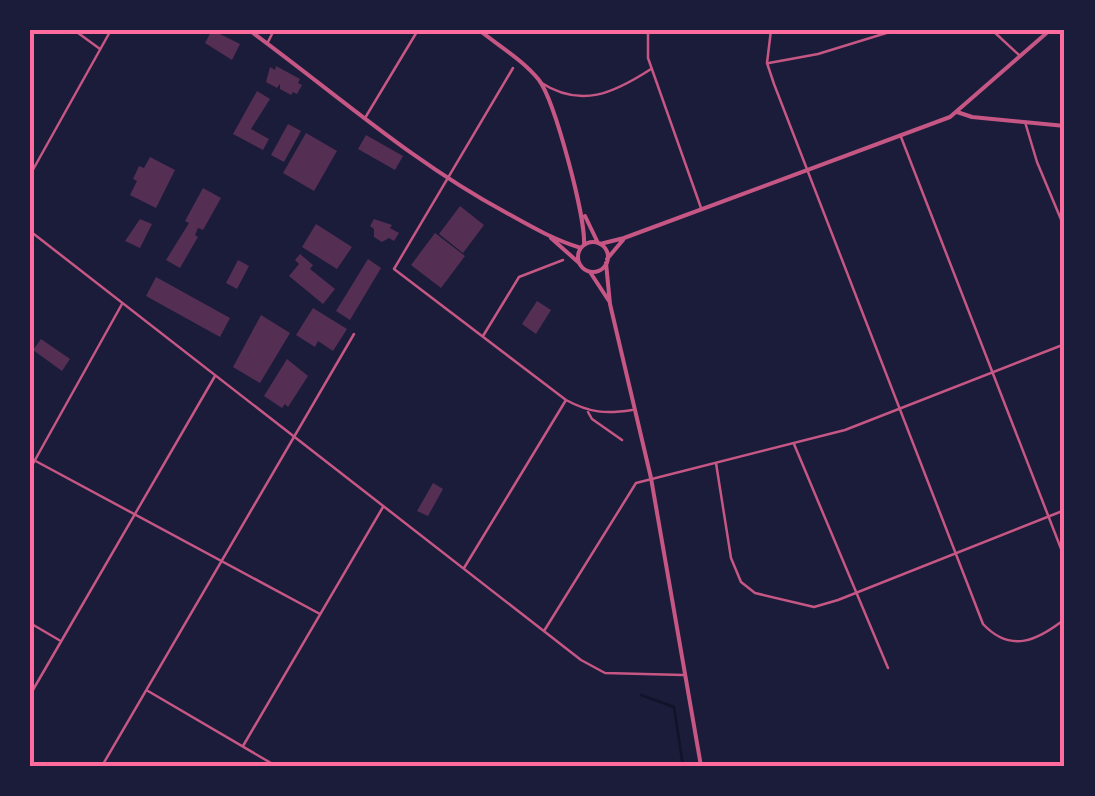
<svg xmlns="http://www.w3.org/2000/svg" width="1095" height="796" viewBox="0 0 1095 796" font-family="Figtree,sans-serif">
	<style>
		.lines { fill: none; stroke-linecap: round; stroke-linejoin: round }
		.stream { stroke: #12122b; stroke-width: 2.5 }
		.building { fill: #542f53 }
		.minor { stroke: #c65784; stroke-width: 2.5 }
		.tertiary { stroke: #c65784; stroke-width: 4 }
		.neatline { fill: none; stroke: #ff6b9d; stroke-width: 4 }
	</style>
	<rect width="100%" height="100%" fill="#1b1b3a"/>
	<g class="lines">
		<!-- stream -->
		<path class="stream" d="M641 695 674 707 683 766"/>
	</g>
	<!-- building -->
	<path class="building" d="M212 30 240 44 232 60 205 43Z
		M276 66 300 79 298 83 302 85 297 94 293 92 291 95 280 89V84L277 88 266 82 270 67 275 70Z
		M257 91 270 99 251 129 269 139 263 150 233 134Z
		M288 124 301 131 284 162 271 155Z
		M306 133 337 151 314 191 283 173Z
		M366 135 403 156 395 170 358 149Z
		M150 157 175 170 156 208 130 195 137 181 133 179 139 166 144 168Z
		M203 188 221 198 203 230 198 228 195 235 198 237 180 268 166 260 189 223 185 221Z
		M460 206 484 225 463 253 439 234Z
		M140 219 152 224 140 248 125 241Z
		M374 219 392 225 390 228 399 233 394 241 389 238 382 242 374 237V229L370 226Z
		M316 224 352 247 337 269 302 247Z
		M435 233 465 256 441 288 411 265Z
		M300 254 313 265 310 269 335 289 323 304 289 276 299 264 295 260Z
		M368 259 381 268 350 320 336 311Z
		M238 260 249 266 237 289 226 283Z
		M156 277 230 318 220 337 146 296Z
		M537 301 551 310 536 334 522 324Z
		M313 308 347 329 333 351 318 341 315 347 296 335Z
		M261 315 290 333 260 383 233 367Z
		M41 339 70 359 62 371 33 350Z
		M287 359 308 376 288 407 285 404 282 408 264 396Z
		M433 483 443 489 428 516 417 511Z"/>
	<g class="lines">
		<!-- minor -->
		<path class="minor" d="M74 30 100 49
			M648 30V58L701 208
			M771 30 767 63 774 84 983 624C1011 654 1038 640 1065 619
			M992 30 1020 56
			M268 42 274 30
			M769 63 818 54 896 30
			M513 68 394 269 566 400C590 413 606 414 632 410
			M540 82C581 109 614 93 651 69
			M365 118 418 30
			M1025 122 1037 162 1065 229
			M901 137 1065 559
			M30 175 111 30
			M30 231 581 660 605 673 683 675
			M483 336 519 277 563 260
			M588 412 592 419 622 440
			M794 444 888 668
			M30 458 320 614
			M716 463 731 558 741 582 755 593 814 607 838 600 1065 510
			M30 469 122 304
			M464 568 566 400
			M30 623 59 640
			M544 631 636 483 845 430 1065 344
			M148 691 276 766
			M30 695 215 376
			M243 746 383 507
			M102 766 354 334"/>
		<!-- tertiary -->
		<path class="tertiary" d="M249 30C334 92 412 162 505 212 530 226 554 240 581 248
			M479 30C499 46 523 60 539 80 555 102 586 218 584 245
			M957 112 972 117 1065 126
			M585 216 598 243
			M551 238 578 262
			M578 257a15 15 0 1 1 30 0a15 15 0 1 1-30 0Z
			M600 244 624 238 950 117 1050 30
			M607 259 623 240
			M606 263 610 304 651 478 701 766
			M590 272 609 301"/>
	</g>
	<!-- border -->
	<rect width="1095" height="796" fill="none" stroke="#1b1b3a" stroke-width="65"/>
	<rect x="32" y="32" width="1030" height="732" class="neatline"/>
</svg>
